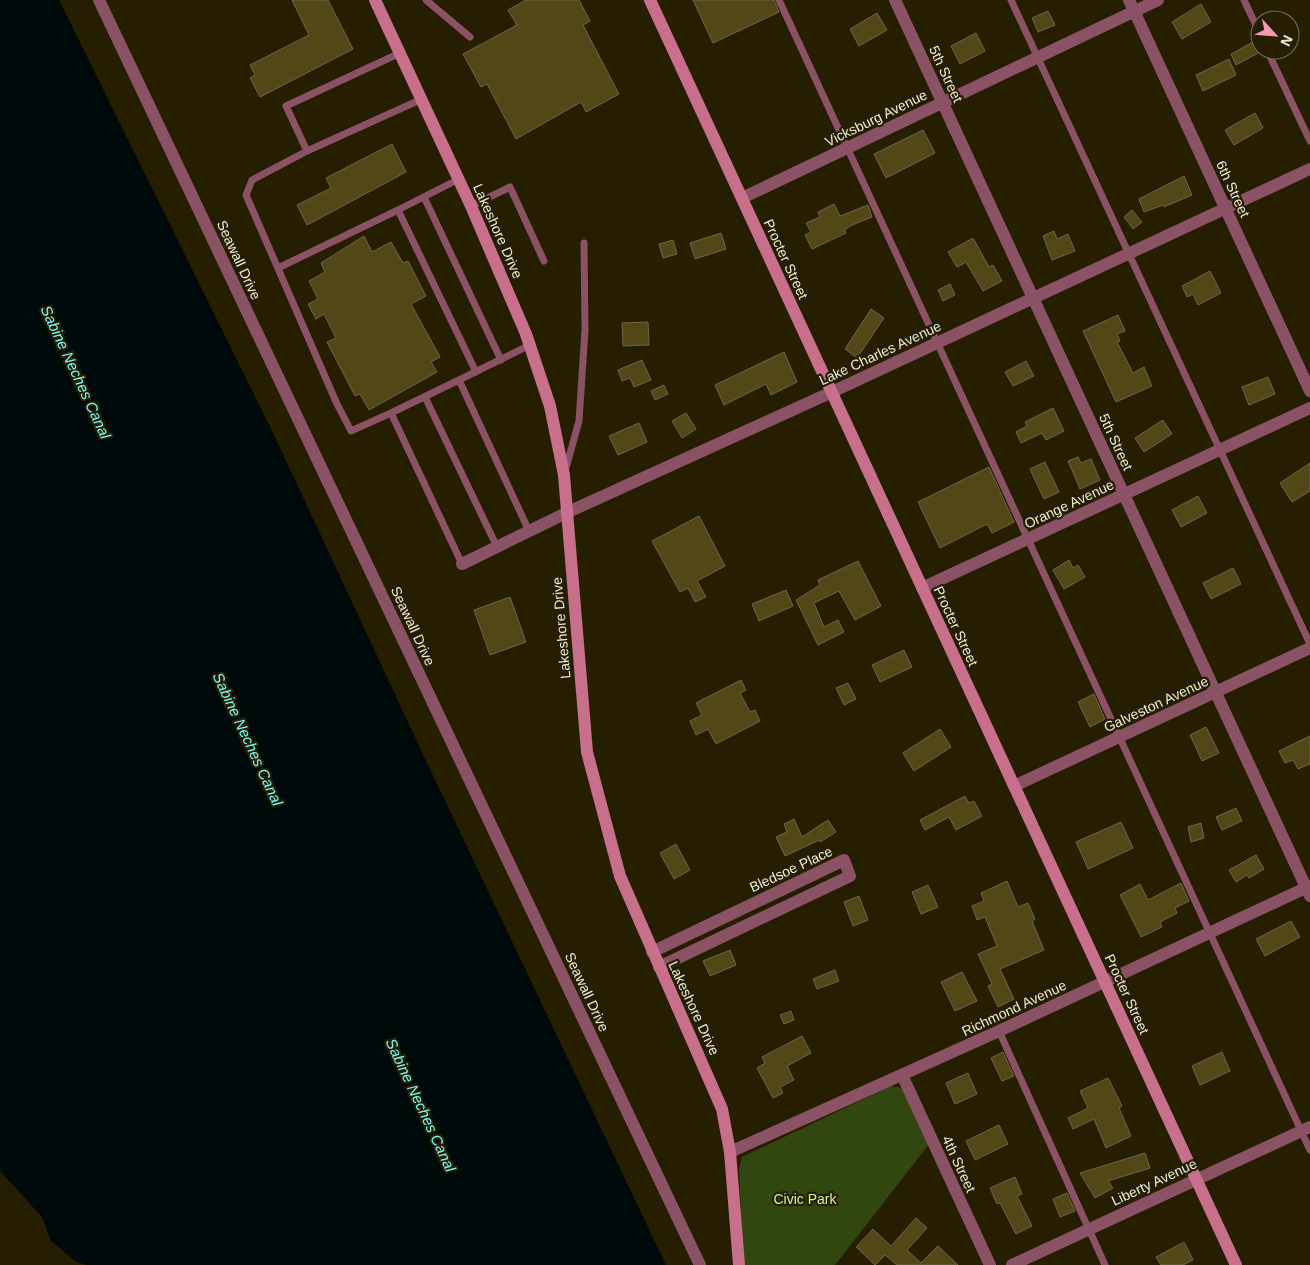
<svg xmlns="http://www.w3.org/2000/svg" width="1310" height="1265" viewBox="0 0 1310 1265" font-family="Helvetica,sans-serif">
	<style>
		.green { fill: #32470f }
		.water { fill: #000a0b }
		.building { fill: #524717; stroke: #6e6645 }
		.lines { fill: none; stroke-linecap: round; stroke-linejoin: round }
		.lane { stroke: #8a5264; stroke-width: 7 }
		.street { stroke: #8a5264; stroke-width: 12 }
		.secondary { stroke: #c86f8c; stroke-width: 12 }
		.labels { text-anchor: middle; dominant-baseline: central; stroke-width: 4.5; stroke-linejoin: round; paint-order: stroke }
		.street-label { font-size: 14px; fill: #f0ecd9; stroke: #251e00 }
		.park-label { font-size: 14px; fill: #c9f68c; stroke: #251e00 }
		.water-label { font-size: 15px; font-style: italic; fill: #77f7fe; stroke: #251e00 }
	</style>
	<rect width="100%" height="100%" fill="#251e00"/>
	<!-- green -->
	<path class="green" d="M891 1086 902 1088 930 1143 835 1265H743L739 1168 742 1157Z"/>
	<!-- water -->
	<path class="water" d="M0 0H59L276 439 428 765 666 1265H86L75 1261 51 1241 42 1217 0 1171Z"/>
	<!-- building -->
	<path class="building" d="M292 0H328L353 49 260 97 250 78 255 75 250 65 309 35Z
		M526 0H579L590 21 583 25 619 94 586 112 581 102 516 139 487 84 481 87 463 54 517 25 508 10Z
		M693 0H774L779 12 713 43Z
		M1201 4 1211 22 1182 39 1172 22Z
		M1048 11 1055 25 1038 32 1032 18Z
		M877 13 887 30 859 46 850 29Z
		M976 33 985 51 960 64 951 46Z
		M1255 41 1260 52 1236 65 1231 54Z
		M1229 59 1236 75 1203 91 1196 75Z
		M1255 113 1263 128 1234 145 1225 130Z
		M923 130 935 153 886 178 874 154Z
		M392 144 406 172 307 225 297 205 331 188 326 178Z
		M1184 176 1192 195 1164 207 1163 205 1144 212 1139 199Z
		M834 204 840 216 868 205 872 217 852 225 844 230 846 233 812 249 805 235 811 232 806 223 820 217 818 212Z
		M1132 210 1142 222 1133 229 1124 217Z
		M1054 231 1057 239 1068 234 1075 251 1052 260 1043 236Z
		M721 233 726 249 695 259 690 243Z
		M364 236 372 252 391 242 403 263 408 261 426 296 411 304 440 357 431 362 437 372 369 410 360 394 355 396 327 342 336 338 324 314 316 319 308 304 318 299 309 281 325 272 321 263Z
		M973 238 989 267 993 265 1002 281 983 291 966 262 957 267 948 252Z
		M673 240 677 254 663 258 659 244Z
		M1210 271 1221 293 1198 305 1193 294 1187 297 1182 286Z
		M950 284 955 295 943 301 938 290Z
		M871 309 884 318 857 358 845 349Z
		M1118 315 1125 331 1117 334 1120 341 1117 342 1133 373 1144 367 1152 386 1116 402 1083 331Z
		M648 322 649 345 623 346 622 323Z
		M784 352 797 382 771 395 766 384 724 405 715 385Z
		M642 360 651 380 634 387 630 378 622 381 618 370Z
		M1026 361 1034 376 1013 386 1005 372Z
		M1268 377 1275 394 1249 405 1242 387Z
		M664 385 668 394 655 400 651 391Z
		M1053 408 1064 431 1046 440 1042 433 1021 443 1016 432 1027 426 1025 422Z
		M686 413 696 429 682 438 672 421Z
		M1163 420 1172 434 1144 452 1135 438Z
		M639 423 647 442 618 455 609 436Z
		M1078 457 1081 463 1091 459 1100 480 1080 489 1068 461Z
		M1045 462 1059 492 1044 499 1030 469Z
		M1310 463V491L1292 502 1280 483Z
		M989 467 1014 522 992 533 987 524 940 548 918 502Z
		M1198 496 1207 513 1181 527 1172 510Z
		M699 516 725 566 697 581 706 597 695 602 688 588 680 592 652 541Z
		M1069 560 1073 568 1078 565 1085 577 1064 589 1053 570Z
		M858 561 881 606 855 620 839 591 814 603 824 627 838 620 844 632 818 645 796 600 820 585 818 580Z
		M1233 568 1241 584 1211 599 1203 583Z
		M786 590 793 606 759 621 752 604Z
		M510 597 526 642 490 655 474 610Z
		M904 650 912 667 880 682 872 665Z
		M741 680 746 690 740 693 750 712 755 710 760 721 716 744 708 729 696 735 690 721 702 715 696 703Z
		M848 683 856 699 844 705 836 688Z
		M1094 694 1105 719 1090 727 1078 702Z
		M1206 727 1219 753 1202 761 1190 735Z
		M940 729 951 747 914 771 903 753Z
		M1310 736V764L1298 769 1293 760 1285 763 1279 751Z
		M965 796 969 803 974 801 982 816 956 830 949 817 925 830 920 820Z
		M1236 808 1242 821 1222 830 1216 817Z
		M794 819 802 837 828 820 836 832 820 842 819 840 785 856 776 837 787 832 784 824Z
		M1121 822 1133 848 1088 869 1076 842Z
		M1201 823 1204 838 1191 842 1188 827Z
		M676 844 690 870 674 879 660 853Z
		M1256 855 1264 869 1249 878 1247 875 1236 882 1229 870Z
		M1007 881 1018 907 1028 903 1035 919 1032 921 1044 950 1000 969 1014 999 998 1007 988 986 992 984 978 954 997 946 985 917 977 920 972 906 984 901 981 893Z
		M1181 883 1189 901 1175 908 1177 913 1160 922 1162 927 1141 937 1120 895 1140 884 1148 900Z
		M928 885 938 907 921 914 912 892Z
		M859 896 868 920 853 926 844 902Z
		M1291 921 1300 937 1265 956 1256 939Z
		M730 950 736 965 710 976 703 961Z
		M835 970 839 981 817 989 813 979Z
		M962 972 977 1001 955 1011 941 982Z
		M791 1011 794 1020 784 1024 780 1015Z
		M802 1036 811 1053 787 1066 794 1080 780 1087 783 1093 773 1098 757 1068 765 1063 762 1057Z
		M1003 1052 1014 1076 1002 1081 991 1058Z
		M1222 1052 1230 1071 1200 1085 1192 1066Z
		M968 1073 977 1094 955 1104 946 1083Z
		M1108 1078 1122 1106 1119 1108 1131 1136 1106 1148 1094 1119 1073 1129 1068 1118 1088 1108 1080 1091Z
		M999 1125 1008 1144 975 1160 966 1141Z
		M1145 1153 1150 1168 1108 1181 1113 1188 1095 1198 1080 1173Z
		M1015 1177 1022 1194 1017 1196 1032 1226 1016 1234 1000 1203 997 1204 990 1188Z
		M1067 1193 1075 1211 1060 1217 1053 1199Z
		M916 1218 927 1228 907 1250 921 1263 938 1246 958 1265H897L885 1255 875 1265 856 1247 873 1229 891 1246Z
		M1184 1242 1193 1260 1183 1265H1161L1156 1257Z"/>
	<g class="lines">
		<!-- lane -->
		<path class="lane" d="M426 0 470 37
			M779 0 1310 1150
			M1011 0 1310 644
			M1244 0 1260 34
			M1267 50 1310 141
			M400 53 286 106 307 151 252 180 246 195 337 404 351 431 391 413 462 564
			M307 151 422 99
			M424 197 501 360
			M471 206 510 187 544 261
			M398 210 459 179
			M278 268 398 210 476 372
			M459 380 530 345
			M425 397 497 547
			M391 413 459 380 529 531
			M566 468 579 421 585 330 584 243
			M999 1031 1105 1265"/>
		<!-- street -->
		<path class="street" d="M99 0 700 1265
			M895 0 1310 896
			M1129 0 1310 391
			M742 198 1158 0
			M462 564 566 513 832 392 1310 169
			M922 588 1310 408
			M1014 786 1310 648
			M652 952 844 860 850 876 659 967
			M902 1075 990 1265
			M730 1152 999 1031 1310 886
			M1012 1265 1310 1127"/>
		<!-- secondary -->
		<path class="secondary" d="M375 0 471 206 526 334 550 406 564 475 587 752 620 876 722 1109 730 1152 739 1265
			M650 0 1236 1265"/>
	</g>
	<g class="labels">
		<!-- street labels -->
		<g class="street-label">
			<text transform="translate(946 74) rotate(65)">5th Street</text>
			<text transform="translate(876 118) rotate(-26)">Vicksburg Avenue</text>
			<text transform="translate(1233 189) rotate(65)">6th Street</text>
			<text transform="translate(498 231) rotate(66)">Lakeshore Drive</text>
			<text transform="translate(786 259) rotate(65)">Procter Street</text>
			<text transform="translate(239 260) rotate(65)">Seawall Drive</text>
			<text transform="translate(880 353) rotate(-25)">Lake Charles Avenue</text>
			<text transform="translate(1116 442) rotate(65)">5th Street</text>
			<text transform="translate(1069 504) rotate(-25)">Orange Avenue</text>
			<text transform="translate(413 626) rotate(65)">Seawall Drive</text>
			<text transform="translate(956 626) rotate(65)">Procter Street</text>
			<text transform="translate(561 628) rotate(-95)">Lakeshore Drive</text>
			<text transform="translate(1156 704) rotate(-25)">Galveston Avenue</text>
			<text transform="translate(791 869) rotate(-25)">Bledsoe Place</text>
			<text transform="translate(587 992) rotate(65)">Seawall Drive</text>
			<text transform="translate(1127 994) rotate(65)">Procter Street</text>
			<text transform="translate(694 1008) rotate(65)">Lakeshore Drive</text>
			<text transform="translate(1014 1008) rotate(-25)">Richmond Avenue</text>
			<text transform="translate(959 1164) rotate(65)">4th Street</text>
			<text transform="translate(1154 1182) rotate(-25)">Liberty Avenue</text>
		</g>
		<!-- park labels -->
		<g class="park-label">
			<text x="805" y="1199">Civic Park</text>
		</g>
		<!-- water labels -->
		<g class="water-label">
			<text transform="translate(76 372) rotate(65)">Sabine Neches Canal</text>
			<text transform="translate(248 739) rotate(65)">Sabine Neches Canal</text>
			<text transform="translate(421 1105) rotate(65)">Sabine Neches Canal</text>
		</g>
	</g>
	<!-- north arrow -->
	<g transform="translate(1275 35) rotate(116)"><circle r="24" fill="#251e00" stroke="#767057"/>
	<path d="M0-4L9 19L0 12L-9 19Z" fill="#f19ab2"/>
	<text y="-8" font-size="14" font-weight="bold" text-anchor="middle" fill="#f0ecd9">N</text>
	</g>
</svg>
